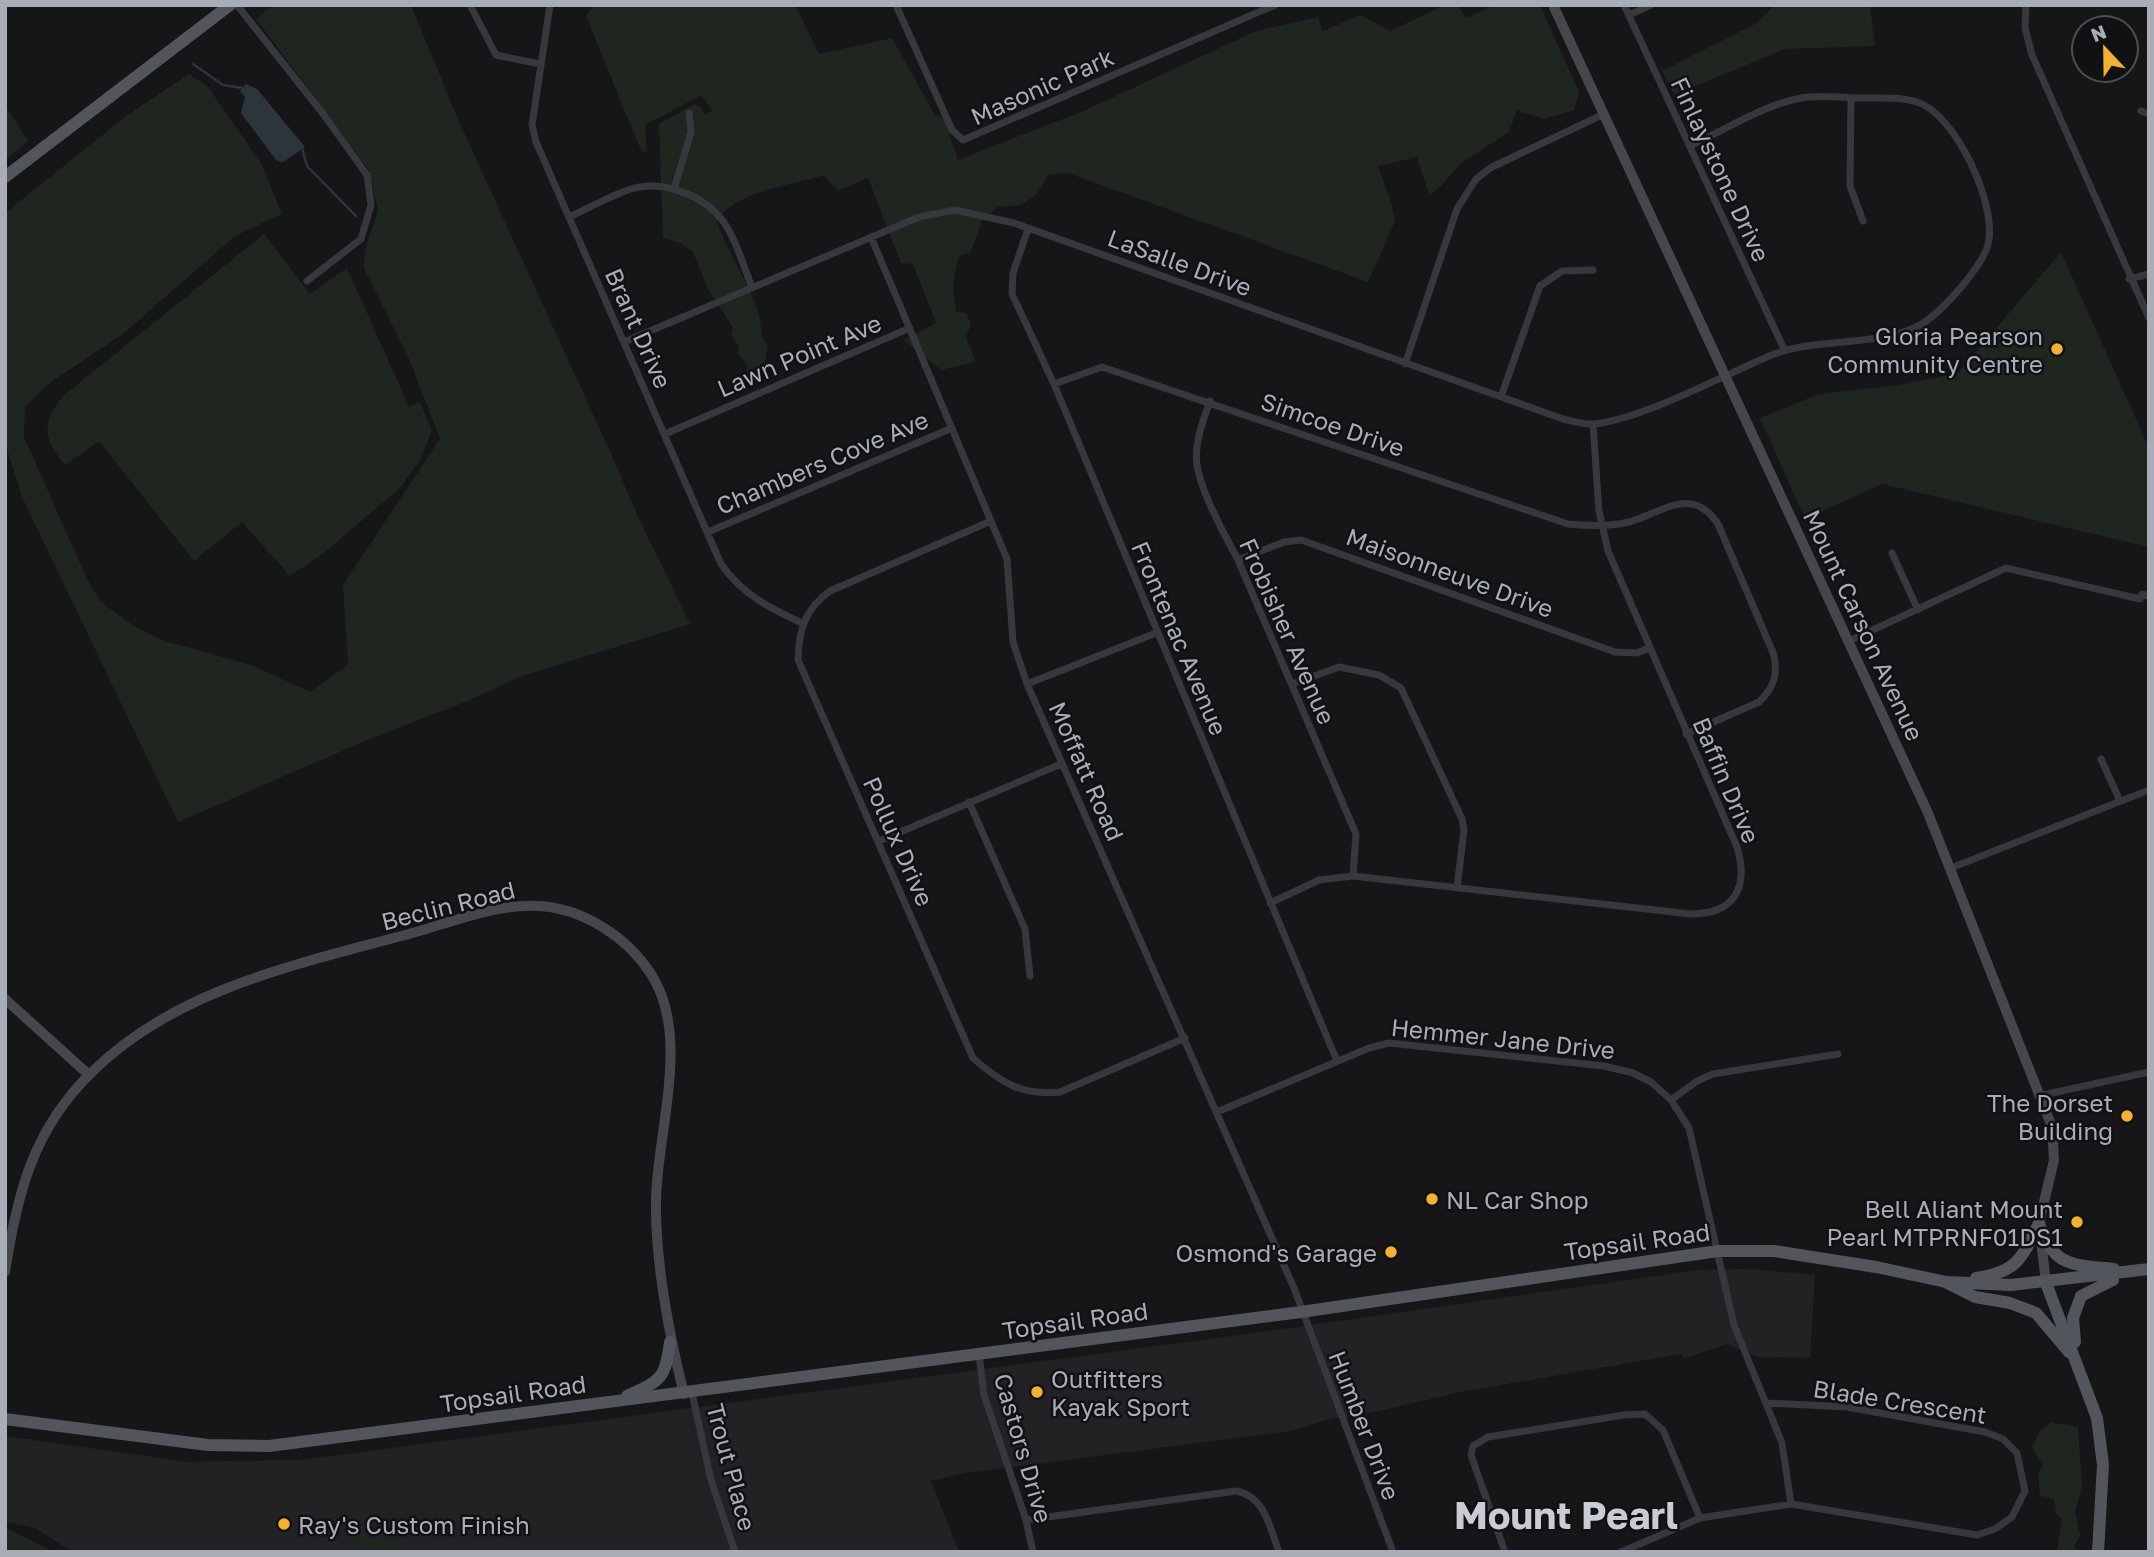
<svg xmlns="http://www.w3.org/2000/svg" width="2154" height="1557" viewBox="0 0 2154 1557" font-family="'Golos Text',sans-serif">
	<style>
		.built { fill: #222225 }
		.green { fill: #1e261f }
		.water { fill: #2c353c }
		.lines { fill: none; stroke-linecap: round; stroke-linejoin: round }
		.stream { stroke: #2c353c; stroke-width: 2.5 }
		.street { stroke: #37383d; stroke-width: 7 }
		.secondary { stroke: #45474d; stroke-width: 10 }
		.primary { stroke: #53555c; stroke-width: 12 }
		.poi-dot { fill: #f2b134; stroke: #111113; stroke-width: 2.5 }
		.labels { text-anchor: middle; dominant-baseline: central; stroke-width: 5; stroke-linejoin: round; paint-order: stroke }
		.street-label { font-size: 24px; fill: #a8adb8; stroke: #111113 }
		.poi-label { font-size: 24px; fill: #a8adb8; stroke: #111113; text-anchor: end }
		.town-label { font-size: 38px; font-weight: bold; fill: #c9ccd4; stroke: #111113 }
	</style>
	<rect width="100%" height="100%" fill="#161618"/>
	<!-- built -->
	<path class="built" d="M1752 1269 1815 1275 1810 1358 1759 1357 1726 1344 1684 1359 1681 1354 1465 1391 1352 1417 1333 1418 1291 1431 965 1473 931 1481 959 1552H72L36 1528 5 1522V1436L189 1462 301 1460 1276 1330 1698 1270Z"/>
	<!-- green -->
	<path class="green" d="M273 5H411L457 117 618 469C638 522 666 572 690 624L519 677 468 701 372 738 178 822 22 497 5 442V213L129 114 189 74 208 87 261 163 282 214 235 236 124 333 51 382 25 406 24 437 87 579 101 602 134 626 161 640 251 665 310 692 348 665 343 585 440 439 410 361 364 268 365 250 378 211 369 170 256 19Z
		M594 5H795L819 54 892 38 935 115 944 118 958 160 1081 112 1256 31 1318 17 1323 31 1361 15 1390 31 1445 5H1458L1466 18 1495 5H1540L1579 92 1574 110 1544 119 1517 110 1509 132 1460 164 1439 188 1429 195 1417 157 1378 166 1391 202 1395 221 1368 282 1068 173 1048 175 1037 193 1021 205 998 207 982 220 971 252 960 255C952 273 953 292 956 312L966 313 971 325 966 336 975 362 941 370 904 340 936 323 913 264 901 263 868 178 838 191 824 175C794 185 734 191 717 221 726 254 766 306 761 336L768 346 765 361 748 376 746 363 737 353 739 346 731 335 733 328 708 289 693 252 682 244 663 238 659 124 695 104 701 107 704 115 712 111 702 95 645 125 647 151 642 153 586 16Z
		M1775 5H1870L1875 46 1785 49 1674 95 1662 71 1755 24Z
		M5 105 28 141 5 160Z
		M264 234 310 294 347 268 409 407 420 402 432 431 420 460 400 488 324 553 290 576 242 522 194 561 99 441 65 465C43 439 41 423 63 396Z
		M2061 252 2149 448V547L1882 484 1805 519 1760 418 1819 394 1899 385 1958 373Z
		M2051 1422 2078 1427 2082 1486 2075 1512 2080 1536 2074 1546 2078 1552H2057L2062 1519 2056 1513 2054 1499 2040 1496 2038 1473 2043 1465 2032 1447 2040 1431Z
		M365 1522 371 1531 386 1535 383 1546 386 1548 399 1536 403 1540 405 1552H363L351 1544 352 1527Z
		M8 1529C23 1537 38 1542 51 1552H5V1530Z"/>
	<!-- water -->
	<path class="water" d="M246 84 257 89 305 147 283 162 276 160 241 113 245 97 240 91Z"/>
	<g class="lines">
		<!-- stream -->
		<path class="stream" d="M193 64 223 85 243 88
			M302 148 307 166 356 216"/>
		<!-- street -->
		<path class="street" d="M237 5 324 115 367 175 371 205 361 239 307 281
			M470 5 496 55 540 64
			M550 5 532 125 536 142 721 564C742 594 769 608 802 623
			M896 5 952 130 963 140 1275 5
			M1624 5 1784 349
			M2026 5 2025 28 2032 55 2149 318
			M1629 15 1651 5
			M1851 98 1850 186 1863 221
			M2141 111 2149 114
			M674 189 691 132 689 113
			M569 217C589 208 608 197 628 190 663 178 708 196 727 227 738 245 744 268 752 287
			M1028 229 1013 273 1012 294 1054 384 1337 1061
			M871 237 1007 559 1013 642 1027 684 1294 1288 1393 1552
			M2129 279 2149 274
			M624 342 919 217 955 210 1014 223 1563 419C1573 421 1585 425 1595 424 1646 417 1718 378 1767 357 1815 335 1886 349 1925 322 1945 308 1981 268 1988 245 1998 206 1956 114 1917 102 1900 97 1882 98 1864 98 1844 98 1822 94 1801 98 1763 105 1725 130 1690 146
			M1405 364 1457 209 1476 179 1490 168 1604 114
			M1054 384 1102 367 1568 524C1588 526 1609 527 1629 522 1662 513 1692 484 1718 524L1774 655C1778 674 1774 688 1759 702L1686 734
			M1501 397 1540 286 1562 271 1593 270
			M1210 401C1203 421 1194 443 1197 465 1201 492 1225 536 1238 560L1356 834 1353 876
			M665 434 910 328
			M991 521 830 591C805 609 799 629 798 660L973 1058C1000 1082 1022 1096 1060 1092L1185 1038
			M708 532 952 428
			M1892 553 1918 610
			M1238 560 1284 542 1301 540 1615 652 1637 653 1649 648
			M1849 641 2006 568 2140 599 2142 594 2149 596
			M1027 684 1156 633
			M1292 684 1339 667 1379 675 1401 688 1462 819 1464 830 1457 888
			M2101 759 2120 801
			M969 802 1025 929 1030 976
			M879 841 1061 764
			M1951 868 2149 790
			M1270 903 1319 880 1353 876 1691 914C1735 914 1749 887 1737 847L1608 551 1599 511 1593 424
			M2038 1096 2149 1072
			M1671 1100 1697 1081 1713 1074 1838 1054
			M1217 1112 1369 1048 1389 1043 1604 1066 1633 1073 1651 1082 1671 1100 1689 1128 1734 1325 1782 1443 1791 1504
			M979 1354 984 1395 1026 1520 1033 1552
			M692 1393 711 1480 735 1552
			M1026 1520 1236 1491C1265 1496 1270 1528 1279 1552
			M1505 1552 1471 1455 1473 1446 1488 1437 1624 1415 1645 1414 1663 1430 1700 1518
			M1621 1552 1700 1518 1791 1504 1977 1535 1995 1529 2012 1517 2025 1491 2017 1453 2003 1439 1985 1432 1847 1407 1766 1403"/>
		<!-- secondary -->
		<path class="secondary" d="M1553 5 1928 813 2052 1127 2054 1160 2039 1223 2046 1283
			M5 999 89 1075
			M5 1272C17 1194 33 1129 92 1072 178 987 303 963 416 932 454 921 499 903 540 906 584 909 627 937 651 974 693 1039 654 1138 656 1212 657 1273 669 1334 684 1394"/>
		<!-- primary -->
		<path class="primary" d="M5 177 230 5
			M2039 1223C2052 1267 2073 1265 2114 1269
			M1976 1278C2018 1272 2022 1258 2039 1223
			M1947 1283 1975 1297 2010 1303 2036 1313 2069 1352
			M2046 1283 2097 1418 2103 1465 2098 1552
			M2075 1342 2073 1318 2081 1296 2113 1280
			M627 1396C661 1380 665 1380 670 1342
			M5 1419 208 1445 269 1446 1301 1312 1718 1251H1774L1876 1267 1946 1282 2011 1285 2149 1269"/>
	</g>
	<!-- markers -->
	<g class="poi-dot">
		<circle cx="2057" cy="349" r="7"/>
		<circle cx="2127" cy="1116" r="7"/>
		<circle cx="1432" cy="1199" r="7"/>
		<circle cx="2077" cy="1222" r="7"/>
		<circle cx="1391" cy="1252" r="7"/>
		<circle cx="1037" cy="1392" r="7"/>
		<circle cx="284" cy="1524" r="7"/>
	</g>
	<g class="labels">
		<!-- street labels -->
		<g class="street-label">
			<text transform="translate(1042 86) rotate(-24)">Masonic Park</text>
			<text transform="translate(1721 169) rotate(65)">Finlaystone Drive</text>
			<text transform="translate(1180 262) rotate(20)">LaSalle Drive</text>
			<text transform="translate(639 328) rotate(66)">Brant Drive</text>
			<text transform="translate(799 355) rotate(-23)">Lawn Point Ave</text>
			<text transform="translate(1333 424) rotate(19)">Simcoe Drive</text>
			<text transform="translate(822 462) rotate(-23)">Chambers Cove Ave</text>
			<text transform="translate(1450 572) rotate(20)">Maisonneuve Drive</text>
			<text transform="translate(1864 625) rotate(65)">Mount Carson Avenue</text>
			<text transform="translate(1288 631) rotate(66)">Frobisher Avenue</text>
			<text transform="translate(1180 638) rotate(67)">Frontenac Avenue</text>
			<text transform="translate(1087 771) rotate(66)">Moffatt Road</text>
			<text transform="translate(1727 780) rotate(67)">Baffin Drive</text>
			<text transform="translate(899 841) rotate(66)">Pollux Drive</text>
			<text transform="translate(448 905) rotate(-14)">Beclin Road</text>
			<text transform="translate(1503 1038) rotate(6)">Hemmer Jane Drive</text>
			<text transform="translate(1637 1241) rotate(-8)">Topsail Road</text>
			<text transform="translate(1075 1320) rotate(-8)">Topsail Road</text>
			<text transform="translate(513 1393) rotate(-8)">Topsail Road</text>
			<text transform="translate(1900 1401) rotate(9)">Blade Crescent</text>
			<text transform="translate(1365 1425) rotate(69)">Humber Drive</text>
			<text transform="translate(1024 1448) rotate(74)">Castors Drive</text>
			<text transform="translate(732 1467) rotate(75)">Trout Place</text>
		</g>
		<!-- poi labels -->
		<g class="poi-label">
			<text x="2043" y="335">Gloria Pearson<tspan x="2043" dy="28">Community Centre</tspan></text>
			<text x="2113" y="1102">The Dorset<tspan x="2113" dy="28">Building</tspan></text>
			<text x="1446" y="1199" text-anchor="start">NL Car Shop</text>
			<text x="2063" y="1208">Bell Aliant Mount<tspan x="2063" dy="28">Pearl MTPRNF01DS1</tspan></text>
			<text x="1377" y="1252">Osmond's Garage</text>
			<text x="1051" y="1378" text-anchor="start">Outfitters<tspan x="1051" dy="28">Kayak Sport</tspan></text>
			<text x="298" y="1524" text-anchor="start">Ray's Custom Finish</text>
		</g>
		<!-- town labels -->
		<g class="town-label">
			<text x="1566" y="1514">Mount Pearl</text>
		</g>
	</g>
	<!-- border -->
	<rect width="2154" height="1557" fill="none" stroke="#a8adb8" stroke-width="14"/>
	<!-- north arrow -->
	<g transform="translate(2105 49) rotate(338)"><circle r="33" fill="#111113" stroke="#4d4f55" stroke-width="2"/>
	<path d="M0-5L12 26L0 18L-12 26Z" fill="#f2b134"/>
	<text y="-10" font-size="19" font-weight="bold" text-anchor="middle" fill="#a8adb8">N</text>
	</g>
</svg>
